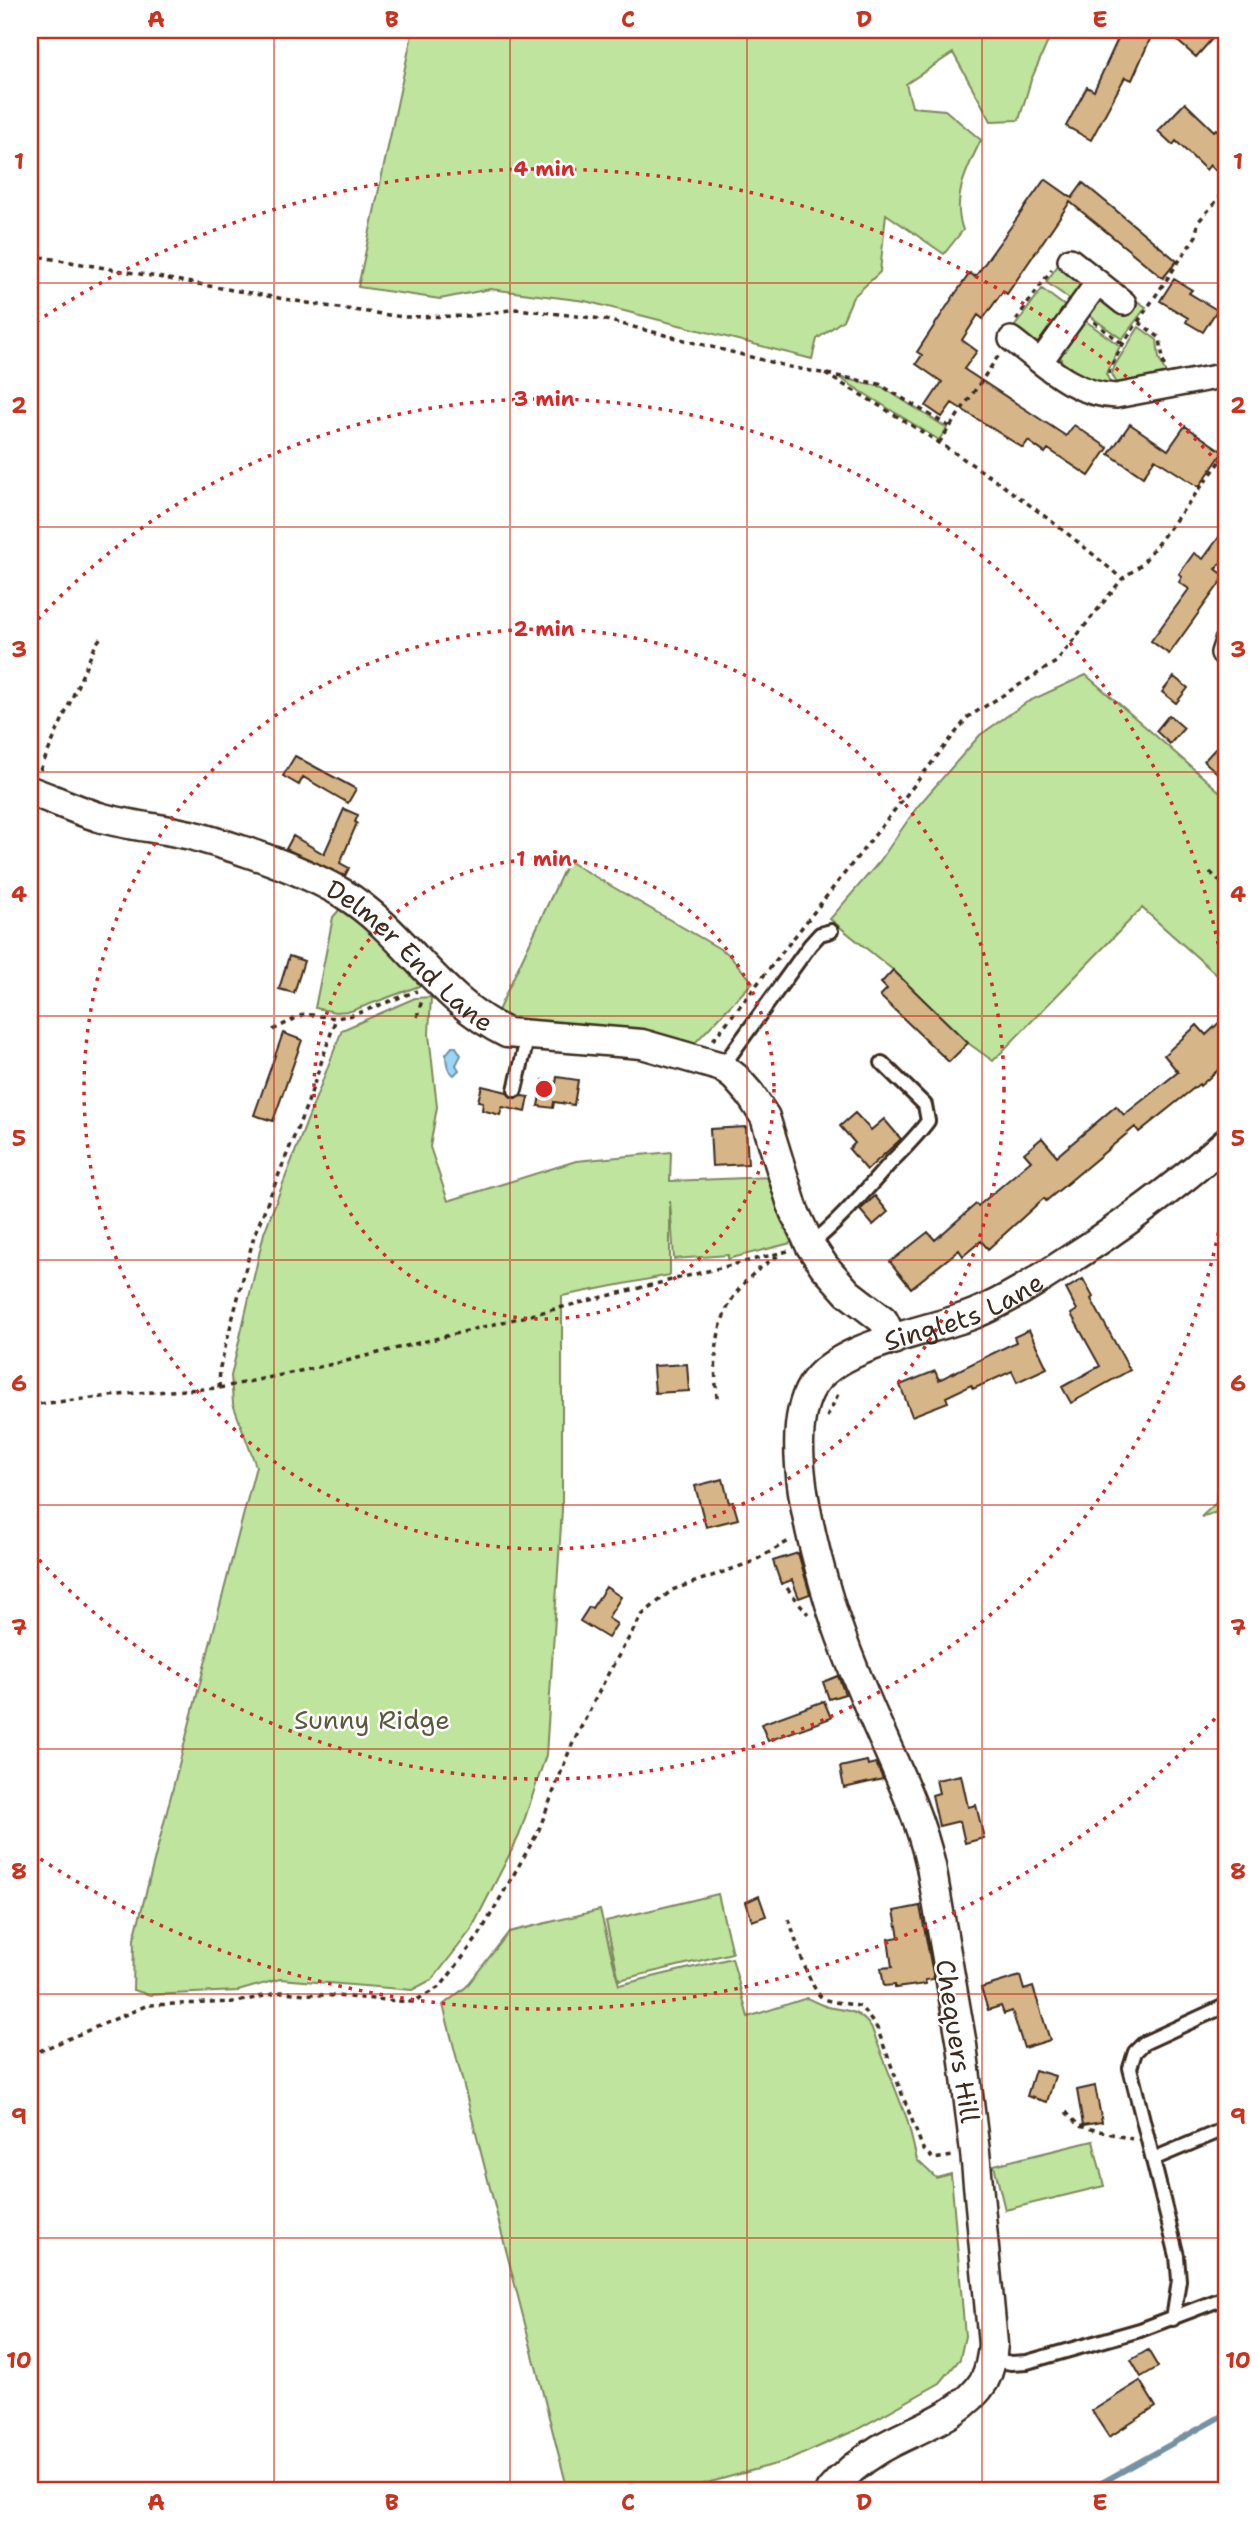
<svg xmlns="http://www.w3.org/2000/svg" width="1257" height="2521" viewBox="0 0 1257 2521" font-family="'Shantell Sans',sans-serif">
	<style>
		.green { fill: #bfe49e; stroke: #7d875e; stroke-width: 2 }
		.water { fill: #9ad5fa; stroke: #7491a2; stroke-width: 2 }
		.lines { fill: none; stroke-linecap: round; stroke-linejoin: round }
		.stream { stroke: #7491a2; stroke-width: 6 }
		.building { fill: #d6b589; stroke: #3b2a1e; stroke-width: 2 }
		.service-casing { stroke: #3b2a1e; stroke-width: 18 }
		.minor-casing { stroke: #3b2a1e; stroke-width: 28 }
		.tertiary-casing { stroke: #3b2a1e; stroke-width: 33 }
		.path { stroke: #3b2a1e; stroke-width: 3.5; stroke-dasharray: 5 5; stroke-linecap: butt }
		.service { stroke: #fff; stroke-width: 12 }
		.minor { stroke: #fff; stroke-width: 23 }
		.tertiary { stroke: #fff; stroke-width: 28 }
		.grid { fill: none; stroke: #c8321e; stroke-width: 2; stroke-opacity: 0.55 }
		.ring { fill: none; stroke: #d62828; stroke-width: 3.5; stroke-dasharray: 3.5 7 }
		.labels { text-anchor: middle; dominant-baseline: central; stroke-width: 5; stroke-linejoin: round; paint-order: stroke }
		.street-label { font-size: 26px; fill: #3b2a1e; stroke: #fff }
		.park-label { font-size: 26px; fill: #5c583e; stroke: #fff }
		.centre { fill: #d62828; stroke: #fff; stroke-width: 3.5 }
		.ring-label { font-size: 21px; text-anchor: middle; font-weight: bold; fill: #d62828; stroke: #fff; stroke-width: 5; stroke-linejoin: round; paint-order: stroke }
		.neatline { fill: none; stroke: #c8321e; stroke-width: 2.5 }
		.grid-label { font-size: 23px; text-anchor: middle; font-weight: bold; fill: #c8321e }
	</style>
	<rect width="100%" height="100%" fill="#fff"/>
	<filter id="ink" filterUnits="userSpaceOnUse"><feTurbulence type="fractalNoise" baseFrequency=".0143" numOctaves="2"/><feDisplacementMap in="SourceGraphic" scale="14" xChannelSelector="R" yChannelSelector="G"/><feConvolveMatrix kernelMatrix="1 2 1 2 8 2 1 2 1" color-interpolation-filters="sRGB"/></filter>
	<g filter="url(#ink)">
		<!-- green -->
		<path class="green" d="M413 30H1053L1031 80 1019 120 991 121 953 53 906 84 912 107 945 110 981 140C967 169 951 198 963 230L944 254 886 214 880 272 853 297 843 320 817 339 812 359 585 301 490 289 440 299 358 287Z
			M1059 264 1083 283 1075 303 1046 282Z
			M1042 289 1070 310 1041 345 1036 346 1012 330Z
			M1098 299H1134L1146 307 1122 339 1083 311Z
			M1079 316 1120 346 1106 374 1113 388 1090 386 1062 365 1060 353Z
			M1139 327 1157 340 1159 358 1168 378 1124 386 1116 382 1112 374 1115 365Z
			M838 377 882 387 947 428 939 440Z
			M1086 675 1227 798V984L1142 908 993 1061 968 1043 893 970 830 919 880 861 917 807 980 735 1027 702Z
			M568 861 727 953 753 982 693 1045 526 1026 496 1015Z
			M346 902 422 985 351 1011 335 1012 315 1008 333 917Z
			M431 997 429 1034 437 1107 430 1147 448 1201 576 1161 671 1152 670 1181 773 1177 795 1242 728 1259V1255L674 1259 670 1201V1275L562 1296V1510L546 1755 519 1836 471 1930 433 1979 412 1990 280 1979 238 1991 150 1995 133 1990 134 1939 256 1466 233 1404 231 1376 264 1233 342 1030 415 998Z
			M1227 1485V1509L1201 1517 1216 1503 1217 1489Z
			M718 1894 732 1953 619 1980 606 1921Z
			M600 1910 619 1985 732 1958 748 2017 807 1998C814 2001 821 2005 828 2007 848 2011 860 2010 872 2029L907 2119 917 2160 936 2178 951 2174 965 2336 960 2359 940 2383 856 2430 787 2461 678 2491H568L443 2005 466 1987 509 1932Z
			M1093 2141 1104 2186 1005 2210 994 2165Z"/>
		<!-- water -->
		<path class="water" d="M452 1047H456L461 1055 456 1065 459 1070 454 1075C447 1071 446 1061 446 1054Z"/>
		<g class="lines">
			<!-- stream -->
			<path class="stream" d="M1087 2491 1227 2413"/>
		</g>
		<!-- building -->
		<path class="building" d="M1122 30H1135L1151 37 1132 80 1125 77 1091 140 1066 126 1087 87 1094 91Z
			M1165 30H1220L1196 57Z
			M1185 103 1214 131 1216 129 1227 139V165L1219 174 1210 165 1206 170 1176 141 1173 145 1158 131Z
			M1045 179 1072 198 1083 183 1177 261 1163 278 1070 202 1007 294 1003 291 983 319 978 315 962 340 977 351 964 369 1066 436 1074 425 1108 448 1089 476 1048 449 1045 453 1028 441 1023 448 952 403 942 417 926 406 942 382 916 364 922 355 917 352 953 297 970 273 975 277Z
			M1174 279 1192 290 1189 293 1217 310 1203 332 1186 322 1188 318 1160 301Z
			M1130 424 1168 450 1185 426 1223 452 1199 487 1155 459 1143 477 1109 454Z
			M1227 526V554L1216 569 1225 576 1169 654 1151 641 1189 589 1179 582 1182 577 1179 574 1194 553 1203 559Z
			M1174 677 1188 688 1176 703 1162 692Z
			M1169 715 1184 728 1170 744 1156 731Z
			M1227 736V782L1204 761Z
			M295 756 356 789 348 803 303 777 299 785 283 776Z
			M344 809 358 815 355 822 357 823 340 863 349 868 345 876 286 849 293 836 324 854Z
			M289 956 304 961 294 993 279 989Z
			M893 970 968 1043 949 1062 880 996 887 989 881 983Z
			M1227 1015V1062L1200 1086 1199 1084 1139 1132 1135 1127 1046 1201 1044 1198 988 1249 981 1241 963 1256 959 1250 911 1288 890 1262 928 1232 935 1240 976 1204 978 1206 1031 1161 1024 1153 1042 1138 1057 1156 1116 1106 1124 1115 1178 1072 1164 1055 1197 1025 1206 1035Z
			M283 1033 302 1040 273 1121 254 1115Z
			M557 1077 578 1080 574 1105 554 1102 553 1108 538 1106 543 1080 556 1083Z
			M482 1086 507 1092 512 1098 522 1096 529 1097 526 1112 502 1107 500 1115 482 1110 483 1102 478 1101Z
			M855 1113 871 1130 884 1119 901 1139 867 1170 849 1149 855 1143 840 1126Z
			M746 1127 748 1164 712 1166 710 1129Z
			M875 1196 888 1212 873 1225 860 1210Z
			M1083 1279 1093 1297 1091 1299 1130 1370 1071 1403 1062 1387 1100 1366 1071 1314 1077 1310 1066 1289Z
			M1029 1330 1047 1368 1017 1382 1012 1371 973 1389 971 1385 946 1397 948 1402 912 1416 900 1385 935 1371 939 1380 1016 1342 1014 1337Z
			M687 1364 689 1391 655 1393 653 1366Z
			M723 1479 729 1503 733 1502 738 1519 706 1527 695 1486Z
			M798 1553 810 1594 799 1598 792 1580 781 1584 773 1561Z
			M606 1587 621 1597 608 1618 617 1624 608 1638 580 1621 589 1607 592 1608Z
			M838 1676 845 1694 829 1699 823 1682Z
			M824 1701 831 1718 768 1741 761 1724Z
			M867 1761 868 1765 876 1763 883 1779 844 1788 840 1767Z
			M961 1775 968 1807 976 1805 984 1838 965 1843 960 1821 939 1826 932 1795 939 1793 936 1780Z
			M759 1896 766 1916 752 1921 746 1902Z
			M920 1906 934 1979 925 1980 926 1984 895 1988V1985L884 1986 881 1968 892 1967 888 1939 899 1937 894 1911Z
			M1020 1976 1024 1990 1033 1987 1050 2040 1024 2048 1012 2011 1004 2014 1001 2006 988 2010 981 1988Z
			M1035 2070 1055 2076 1047 2102 1027 2096Z
			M1095 2086 1102 2122 1083 2125 1077 2090Z
			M1148 2350 1158 2367 1141 2377 1131 2360Z
			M1140 2381 1156 2407 1109 2437 1092 2411Z"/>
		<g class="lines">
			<!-- service casing -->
			<g class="service-casing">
				<path id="service" d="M722 1067 810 945 820 934 831 931
					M515 1090 528 1035
					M810 1245C840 1221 865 1191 891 1162 904 1149 917 1136 928 1121L925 1105 882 1063
					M1153 2159 1227 2128
					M1173 2319 1179 2280 1177 2256 1130 2068 1135 2052 1144 2043 1227 2005
					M991 2359 1011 2363 1027 2362 1140 2330 1227 2297"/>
			</g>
			<!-- minor casing -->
			<g class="minor-casing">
				<path id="minor" d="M1070 260 1124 303
					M1011 339C1043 363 1073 395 1116 396L1227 375
					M1041 361 1098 282
					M1223 653 1227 641"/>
			</g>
			<!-- tertiary casing -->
			<g class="tertiary-casing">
				<g id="tertiary">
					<path id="s1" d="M30 791C53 799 76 810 99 817 132 827 166 828 198 837 242 849 303 870 342 893 405 931 438 1000 507 1033L642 1044 722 1067 735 1077 750 1094 765 1117 794 1211 810 1245 824 1266 848 1293 883 1320 893 1340"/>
					<path id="s2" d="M830 2491C844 2474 860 2461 880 2449 913 2429 962 2417 984 2381 990 2370 992 2357 993 2344L975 2152 962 2045 931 1866C920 1817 898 1772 878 1727 859 1684 840 1639 827 1594 812 1543 782 1434 812 1386 838 1344 929 1332 974 1314 1006 1301 1037 1281 1066 1262 1123 1226 1176 1186 1227 1142"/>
				</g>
			</g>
			<!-- path -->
			<path class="path" d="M30 255 325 306 403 317 468 316 517 309 602 319 790 367 879 384 950 427
				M1016 320 1052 269
				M1094 322 1123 344
				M1139 322 1160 338 1164 366
				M825 374C929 433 1032 500 1122 579
				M1109 374 1110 369 1123 344 1196 236 1198 222 1227 189
				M939 443 999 355
				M40 770 96 644 102 636
				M1210 872 1227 888
				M417 1017 422 1000
				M273 1030 304 1014 336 1018 353 1015 417 991
				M713 1040 968 717 1056 662 1122 579 1142 564 1227 453
				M219 1388 220 1367 254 1236 308 1102 336 1018
				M717 1398C711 1335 721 1290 778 1256
				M30 1405 137 1393 219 1388 338 1363 788 1251
				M827 1417 839 1392
				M787 1588 808 1614
				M789 1919C794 1934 810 1992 824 1999 833 2003 850 2003 861 2007L877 2028 923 2149 933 2159 953 2156
				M30 2055 148 2005 237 2002 282 1992 413 2002 441 1986 478 1937 538 1832 570 1749 608 1674 642 1615 672 1590 752 1562 789 1541
				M1066 2112 1079 2126 1132 2139"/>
			<!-- service -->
			<use href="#service" class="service"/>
			<!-- minor -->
			<use href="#minor" class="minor"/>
			<!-- tertiary -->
			<use href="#tertiary" class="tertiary"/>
		</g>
	</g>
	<!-- grid -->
	<path class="grid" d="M274 30V2491M510 30V2491M747 30V2491M982 30V2491M30 283H1227M30 527H1227M30 772H1227M30 1016H1227M30 1260H1227M30 1505H1227M30 1749H1227M30 1994H1227M30 2238H1227"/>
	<!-- distance rings -->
	<g class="ring">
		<circle cx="544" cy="1089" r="230"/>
		<circle cx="544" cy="1089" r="460"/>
		<path d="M1226 1191A690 690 0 0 1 31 1551M31 627A690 690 0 0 1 1226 987"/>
		<path d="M1222 1711A920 920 0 0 1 36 1856M36 322A920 920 0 0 1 1222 467"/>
	</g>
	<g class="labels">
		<!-- street labels -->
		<g class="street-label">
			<text stroke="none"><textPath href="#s1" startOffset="422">Delmer End Lane</textPath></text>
			<text stroke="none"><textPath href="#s2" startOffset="1388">Singlets Lane</textPath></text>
			<text transform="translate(958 2041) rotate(81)">Chequers Hill</text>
		</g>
		<!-- park labels -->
		<g class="park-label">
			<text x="372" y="1719">Sunny Ridge</text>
		</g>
	</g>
	<circle cx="544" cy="1089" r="10" class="centre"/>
	<g class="ring-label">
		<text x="544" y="176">4 min</text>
		<text x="544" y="406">3 min</text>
		<text x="544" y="636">2 min</text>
		<text x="544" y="866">1 min</text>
	</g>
	<!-- margin -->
	<rect width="1257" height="2521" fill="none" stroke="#fff" stroke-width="77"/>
	<rect x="38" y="38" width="1180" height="2444" class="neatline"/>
	<g class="grid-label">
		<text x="156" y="27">A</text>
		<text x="392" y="27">B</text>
		<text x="628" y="27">C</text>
		<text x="864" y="27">D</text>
		<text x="1100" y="27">E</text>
		<text x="19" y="169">1</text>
		<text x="1238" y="169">1</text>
		<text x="19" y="413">2</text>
		<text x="1238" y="413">2</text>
		<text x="19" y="657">3</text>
		<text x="1238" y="657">3</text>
		<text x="19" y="902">4</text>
		<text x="1238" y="902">4</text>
		<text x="19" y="1146">5</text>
		<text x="1238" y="1146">5</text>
		<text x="19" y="1391">6</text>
		<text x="1238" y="1391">6</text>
		<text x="19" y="1635">7</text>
		<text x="1238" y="1635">7</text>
		<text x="19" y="1879">8</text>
		<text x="1238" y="1879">8</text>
		<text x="19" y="2124">9</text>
		<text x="1238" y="2124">9</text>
		<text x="19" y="2368">10</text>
		<text x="1238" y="2368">10</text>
		<text x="156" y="2510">A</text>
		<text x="392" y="2510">B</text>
		<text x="628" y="2510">C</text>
		<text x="864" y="2510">D</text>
		<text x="1100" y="2510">E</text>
	</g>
</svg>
